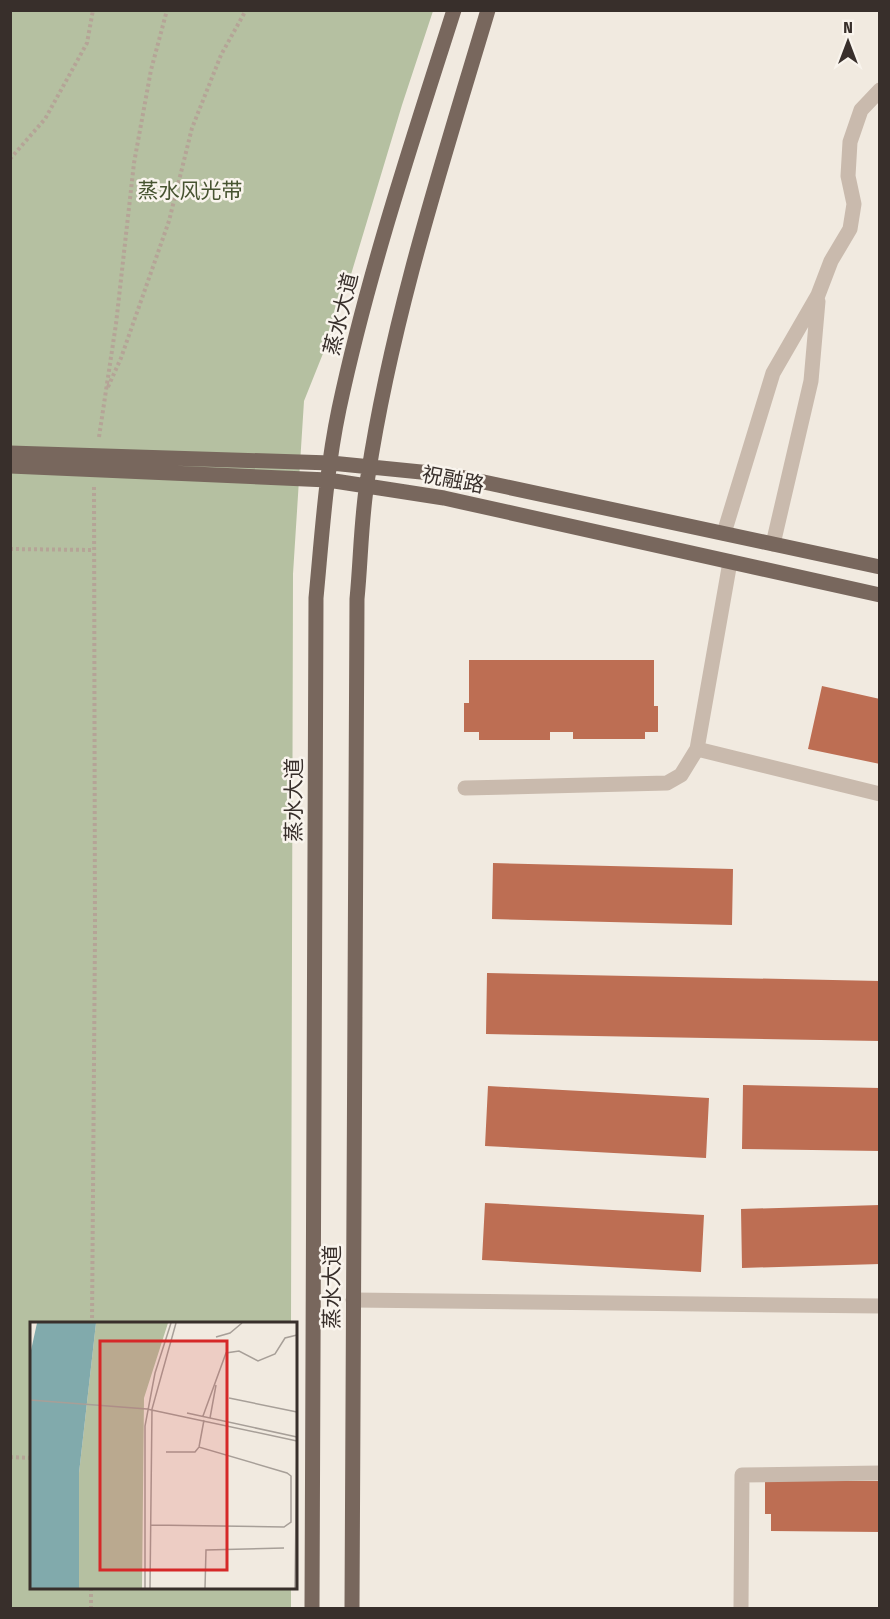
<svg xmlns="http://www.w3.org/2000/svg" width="890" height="1619" viewBox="0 0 890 1619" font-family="'Fira Sans Condensed','Noto Sans SC',sans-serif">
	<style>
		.park { fill: #b5c0a1 }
		.building { fill: #bd6e53 }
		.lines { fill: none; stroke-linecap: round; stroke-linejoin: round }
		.path { stroke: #b5a497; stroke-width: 4; stroke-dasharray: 3 3; stroke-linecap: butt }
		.minor { stroke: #c9baad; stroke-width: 15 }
		.major { stroke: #78675d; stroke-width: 15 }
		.labels { text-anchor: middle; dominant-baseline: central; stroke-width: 5; stroke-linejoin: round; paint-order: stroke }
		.park-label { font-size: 21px; fill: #475431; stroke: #f9f4ed }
		.street-label { font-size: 21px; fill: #382f2b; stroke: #f9f4ed }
		.inset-road { fill: none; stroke: #a79f98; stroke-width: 1.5 }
		.view { fill: #d62828; fill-opacity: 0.15; stroke: #d62828; stroke-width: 3 }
		.inset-edge { fill: none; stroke: #382f2b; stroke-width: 3 }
	</style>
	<rect width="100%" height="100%" fill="#f1eae0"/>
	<!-- park -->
	<path class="park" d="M11 11H433L402 105 340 311 304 401 293 574 291 1323 32 1324V1588H291V1608H11Z"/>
	<!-- building -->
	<path class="building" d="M469 660H654V706H658V732H645V739H573V732H550V740H479V732H464V703H469Z
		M822 686 880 699V764L808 749Z
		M493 863 733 869 732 925 492 919Z
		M487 973 880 981V1041L486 1034Z
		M743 1085 880 1088V1151L742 1149Z
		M488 1086 709 1098 706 1158 485 1146Z
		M485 1203 704 1215 701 1272 482 1260Z
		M880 1205V1264L742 1268 741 1209Z
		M765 1481H880V1532L771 1531V1514H765Z"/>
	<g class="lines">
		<!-- path -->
		<path class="path" d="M10 159 45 119 87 43 93 10
			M108 387 121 358 169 221 192 128 221 55 246 10
			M99 437 116 324 134 163 151 70 167 10
			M10 549 93 550
			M92 1324 95 933 94 487
			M10 1457 32 1458
			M91 1588V1608"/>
		<!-- minor -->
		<path class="minor" d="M724 533 773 373 818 295 831 261 850 229 854 204 848 176 850 142 861 110 880 90
			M773 544 811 381 818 301
			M697 749 730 562
			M465 788 667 783 681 775 697 749 880 794
			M353 1300 880 1306
			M741 1608 742 1475 880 1473"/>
		<!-- major -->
		<path class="major" d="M10 453 331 463 451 475 880 567
			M10 466 328 480 444 498 880 595
			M312 1608 316 598C322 535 326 471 339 409 368 273 412 142 454 10
			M352 1608 357 599C361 558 361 517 368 476 392 318 442 164 488 10"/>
	</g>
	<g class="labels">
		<!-- park labels -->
		<g class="park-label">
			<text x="190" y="191">蒸水风光带</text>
		</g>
		<!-- street labels -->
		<g class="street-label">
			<text transform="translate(341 314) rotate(-76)">蒸水大道</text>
			<text transform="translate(453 480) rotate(11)">祝融路</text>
			<text transform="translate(294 800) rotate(-90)">蒸水大道</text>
			<text transform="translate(332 1287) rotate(-90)">蒸水大道</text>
		</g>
	</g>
	<!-- overview -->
	<g transform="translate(30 1322)">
		<rect width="267" height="267" fill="#f1eae0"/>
		<path d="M66 1H138L114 76 112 266H49V151Z" fill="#b5c0a1"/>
		<path d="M7 1H66L49 151V266H0V33Z" fill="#81aaac"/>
		<path class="inset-road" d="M186 15 200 11 212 1M199 76 267 90M0 78 117 87 267 119M157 91 267 115M173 94 196 31 209 29 228 39 245 32 255 16 267 13M180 96 186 63M169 125 174 98M121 203 254 205 261 200V154L257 151 169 125 165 130H136M115 266V104L125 51 141 1M120 266 122 87 146 1M175 266 176 228 254 226M265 266 267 117"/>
		<path class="view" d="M70 19H197V248H70Z"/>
		<rect width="267" height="267" class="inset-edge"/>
	</g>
	<!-- border -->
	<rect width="890" height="1619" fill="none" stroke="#382f2b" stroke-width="24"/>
	<!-- north arrow -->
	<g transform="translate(848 42)" stroke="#f9f4ed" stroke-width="4.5" paint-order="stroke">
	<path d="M0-4.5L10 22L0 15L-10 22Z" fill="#382f2b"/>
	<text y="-9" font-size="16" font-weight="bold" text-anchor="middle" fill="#382f2b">N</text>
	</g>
</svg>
